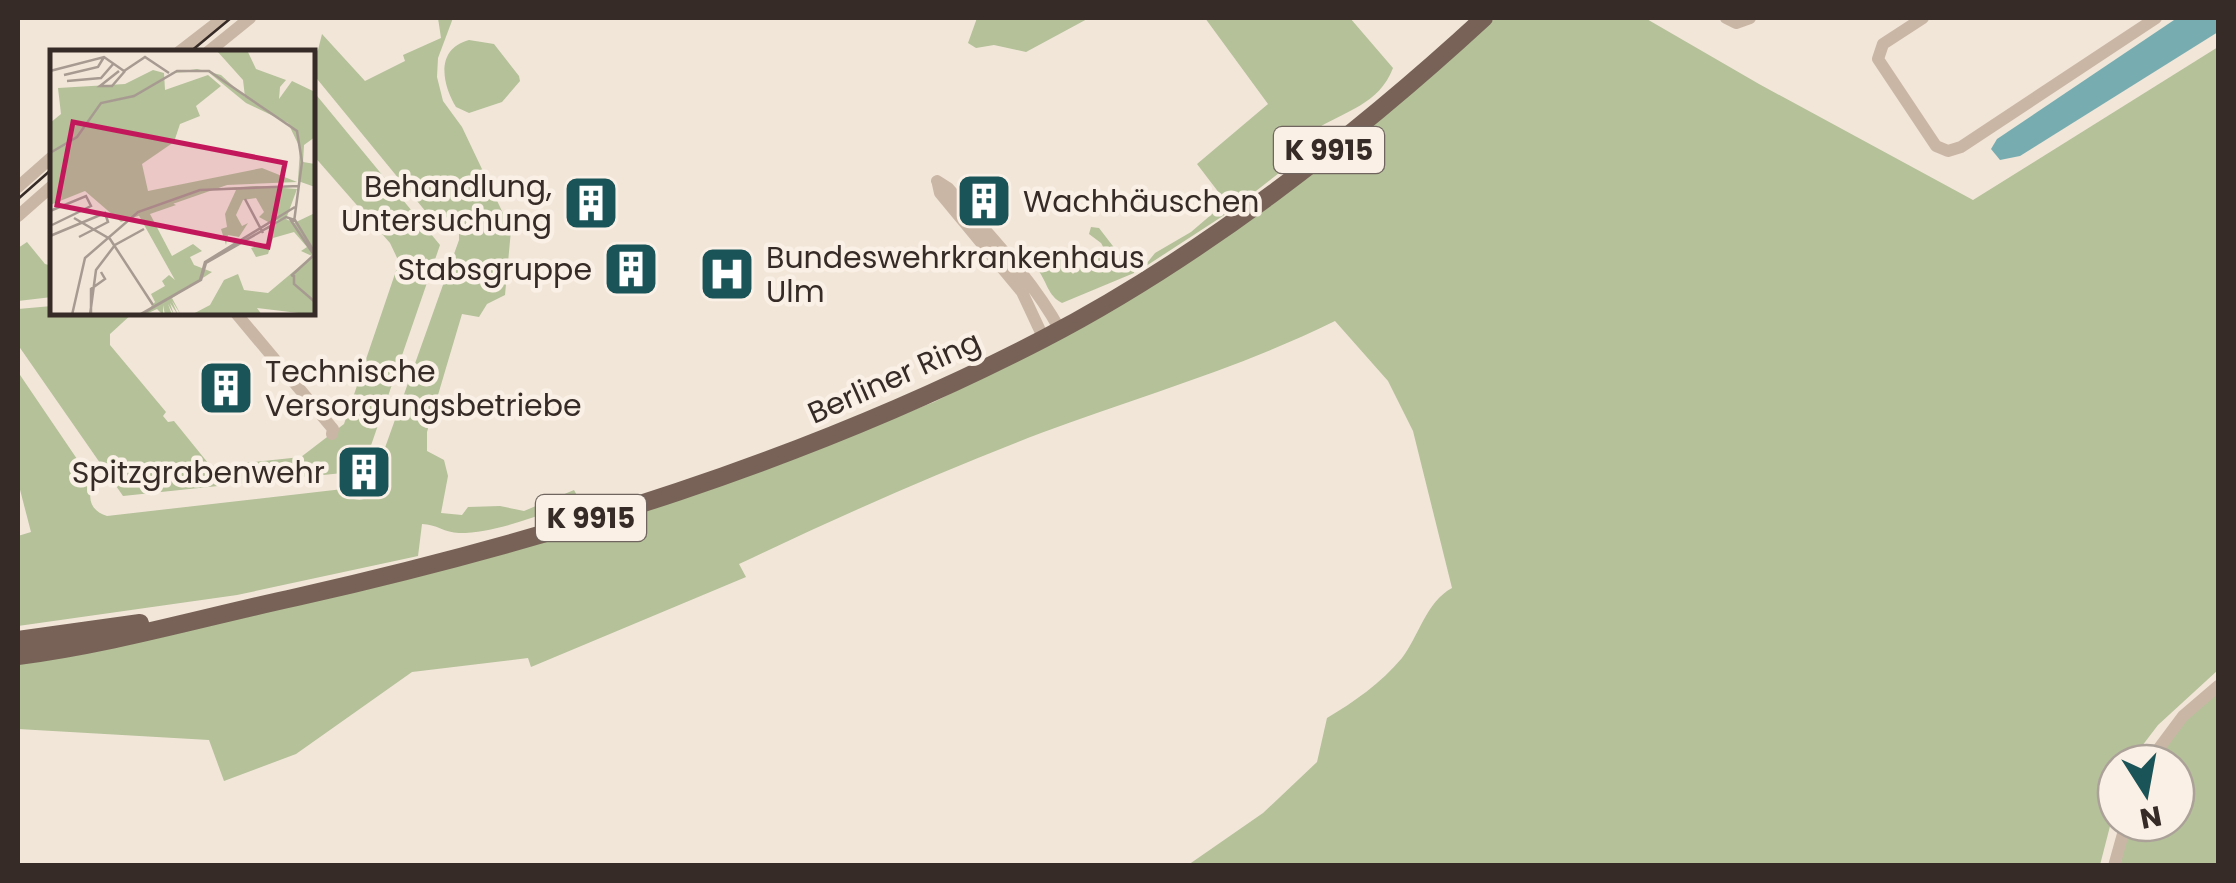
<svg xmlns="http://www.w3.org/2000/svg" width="2236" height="883" viewBox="0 0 2236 883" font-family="Poppins,sans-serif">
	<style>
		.green { fill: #b4c199 }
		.water { fill: #77adb0 }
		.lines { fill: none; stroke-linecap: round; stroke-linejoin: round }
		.minor { stroke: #cab6a5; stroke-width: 12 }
		.major { stroke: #786257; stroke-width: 18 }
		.tram { stroke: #362b26; stroke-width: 2.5 }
		.labels { text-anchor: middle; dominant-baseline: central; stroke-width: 9; stroke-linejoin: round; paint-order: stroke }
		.shield { fill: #faf0e5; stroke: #71665f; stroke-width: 2.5 }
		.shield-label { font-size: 28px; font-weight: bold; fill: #362b26 }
		.poi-label { font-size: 30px; fill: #362b26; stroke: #faf0e5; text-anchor: end }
		.street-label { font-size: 30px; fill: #362b26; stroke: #faf0e5 }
		.inset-road { fill: none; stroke: #a79b91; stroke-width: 2.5 }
		.view { fill: #c2185b; fill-opacity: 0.15; stroke: #c2185b; stroke-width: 5 }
		.inset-edge { fill: none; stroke: #362b26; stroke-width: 5 }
	</style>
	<rect width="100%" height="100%" fill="#f2e6d9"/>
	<!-- green -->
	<path class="green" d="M438 18H453L438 58 437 77 443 101 462 127 511 230 505 295 487 304 479 317 462 314 427 432V451L444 460 448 476 441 513 462 515 468 507 500 506 524 511 574 490 580 501C543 513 499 533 459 533 445 533 436 524 422 524L418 556 237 595 18 626V536L31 532 18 482V372L94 484C86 498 91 511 107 516L343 489C360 515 383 488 391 470L381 459 459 240V229L453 219 442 216 431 218 313 74V55L318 50 322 34 365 81 405 61 403 55 441 38Z
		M977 18H1089L1026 52 994 45 976 48 968 43Z
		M1205 18H1350L1393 68C1379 105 1344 111 1313 131L1319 142 1229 212 1143 268 1155 253 1191 232 1226 202 1197 164 1268 104Z
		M1495 18H1645L1759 84 1973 200 2218 47V670L2158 725 2129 763H2116V803L2100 865H1188L1263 813 1317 762 1327 718C1354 702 1381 683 1402 658 1419 636 1426 602 1452 588L1413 431 1388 381 1335 321C1240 368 1140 396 1041 433 939 472 838 517 739 564L746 577 531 667 528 658 412 672 296 754 224 781 209 740 18 729V662L107 648 813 450 934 402 1068 334 1400 101Z
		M469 40 494 44 519 76 520 81 502 102 469 113 456 107C442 84 435 49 469 40Z
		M313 91 440 245 366 460 352 472 123 496 18 345V309L52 306V312L133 313 110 334V345L166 412 163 416 168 422 174 421 208 463 215 466 301 457 344 424 399 262 390 243 313 155Z
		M1091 227 1099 228 1129 267 1135 268 1134 273 1062 303C1048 296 1047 282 1038 270L1040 265 1057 255 1073 274 1088 257 1106 252 1101 243 1089 234Z
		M27 242 45 264 52 266V297L18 301V248Z
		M2218 691V865L2120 866 2130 823H2176V763H2154L2186 719Z"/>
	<!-- water -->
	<path class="water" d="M2177 18H2218V32L2020 156 2000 160 1991 149 1997 139Z"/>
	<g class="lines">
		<!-- minor -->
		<path class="minor" d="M1726 18 1736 23 1750 18
			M1923 18 1883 44 1878 59 1936 146 1948 151 1961 147 2156 18
			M179 52 223 18
			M208 52 250 18
			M937 181 948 188C987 233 1031 277 1060 330
			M938 184 940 193 1022 292 1044 339
			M18 187 52 157
			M18 216 52 186
			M235 312 333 429 332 434
			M2148 763 2183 716 2218 686
			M2114 866 2126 823"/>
		<!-- major -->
		<path class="major" d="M18 640 140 623
			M18 656C112 644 204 617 297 597 553 539 809 460 1043 339 1198 259 1356 136 1484 18"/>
		<!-- tram -->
		<path class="tram" d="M190 52 231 18
			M18 199 52 169"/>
	</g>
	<!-- icons -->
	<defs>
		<g id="building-square" transform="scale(2.875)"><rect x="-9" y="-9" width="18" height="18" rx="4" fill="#1b5458" stroke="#faf0e5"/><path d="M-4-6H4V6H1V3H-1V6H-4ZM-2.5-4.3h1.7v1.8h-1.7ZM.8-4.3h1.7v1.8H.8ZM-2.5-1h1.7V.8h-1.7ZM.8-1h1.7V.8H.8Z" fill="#fff"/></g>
		<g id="hospital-square" transform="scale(2.875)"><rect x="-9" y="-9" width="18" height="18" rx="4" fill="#1b5458" stroke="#faf0e5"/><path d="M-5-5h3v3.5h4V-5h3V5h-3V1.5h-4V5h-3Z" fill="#fff"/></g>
	</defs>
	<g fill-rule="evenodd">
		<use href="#building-square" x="984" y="201"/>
		<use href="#building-square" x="591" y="203"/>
		<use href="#building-square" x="631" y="269"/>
		<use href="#hospital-square" x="727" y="274"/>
		<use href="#building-square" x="226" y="388"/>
		<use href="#building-square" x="364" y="472"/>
	</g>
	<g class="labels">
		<!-- shield labels -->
		<g class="shield">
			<rect x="1274" y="127" width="110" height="46" rx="8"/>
			<rect x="536" y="495" width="110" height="46" rx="8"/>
		</g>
		<g class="shield-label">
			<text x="1329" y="150">K 9915</text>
			<text x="591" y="518">K 9915</text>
		</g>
		<!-- poi labels -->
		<g class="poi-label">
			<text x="552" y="186">Behandlung,<tspan x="552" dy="34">Untersuchung</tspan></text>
			<text x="1023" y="201" text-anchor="start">Wachhäuschen</text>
			<text x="766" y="257" text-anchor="start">Bundeswehrkrankenhaus<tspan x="766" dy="34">Ulm</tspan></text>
			<text x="592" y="269">Stabsgruppe</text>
			<text x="265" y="371" text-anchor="start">Technische<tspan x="265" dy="34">Versorgungsbetriebe</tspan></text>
			<text x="325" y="472">Spitzgrabenwehr</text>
		</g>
		<!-- street labels -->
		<g class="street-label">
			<text transform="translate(894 377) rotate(-24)">Berliner Ring</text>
		</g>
	</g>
	<!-- overview -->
	<g transform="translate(50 50)">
		<rect width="265" height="265" fill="#f2e6d9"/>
		<path d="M197 0 206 19 236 30 230 37 229 49 242 31 265 42V87L254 95 253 112 265 114V137L248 131 250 98 238 73 196 53 157 21 120 23 147 19 171 25 195 47 193 30 167 1ZM103 20 114 23 115 40 158 25 171 36 146 56 150 66 130 74 124 92 92 114 98 141 212 118 247 132 177 135 71 172 35 141 0 155V73L11 64 8 38 75 34ZM207 136 247 139 236 169 244 173 265 163V265L207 258 212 265H141L160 255 174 230 188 224 194 240 218 243 262 206 251 201 257 197 244 182 223 188 218 204 206 207 201 198 220 192 221 178 213 181 234 168 220 173 209 167 214 162 206 148 193 150 186 165 192 176 198 173 189 187 178 185 176 195 171 179 177 177 175 164 186 140 173 138ZM116 150 126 155 100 164 122 206 143 194 152 201 140 207 144 215 162 222 122 248 131 265 122 251 128 265 120 253 124 265 118 254 122 265H115L113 255V265L107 259 94 265 105 252 101 244 115 236 112 231 119 225 125 230 88 164Z" fill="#b4c199"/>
		<path class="inset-road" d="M0 21 54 7 74 21 95 7 119 23M69 21 50 36H62L75 21M14 25 48 17 54 7M17 31 51 28 64 13M0 103 27 87 51 53 84 46 127 21H159L247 81 252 112 244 172M195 149 213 183M0 161 36 146 41 156 2 175M24 168 60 189 103 255M240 169 264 205 241 226M0 186 55 163 58 172 29 187M244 225V234L265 252M22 265 35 208 88 162 150 140 249 136M40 265 46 220 65 195 94 179M41 265V239L55 229 51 222M89 265 150 230 155 212 245 157M90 265 151 230 156 213 236 167 245 170 265 203"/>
		<path class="view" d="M23 72 235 113 218 197 7 155Z"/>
		<rect width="265" height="265" class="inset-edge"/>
	</g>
	<!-- border -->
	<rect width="2236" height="883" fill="none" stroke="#362b26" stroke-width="40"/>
	<!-- north arrow -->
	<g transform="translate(2146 793) rotate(169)"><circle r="48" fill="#faf0e5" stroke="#aca199" stroke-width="2.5"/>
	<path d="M0-8L18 38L0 25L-18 38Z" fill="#1b5458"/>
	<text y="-15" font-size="28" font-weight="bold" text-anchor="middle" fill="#362b26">N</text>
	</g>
</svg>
